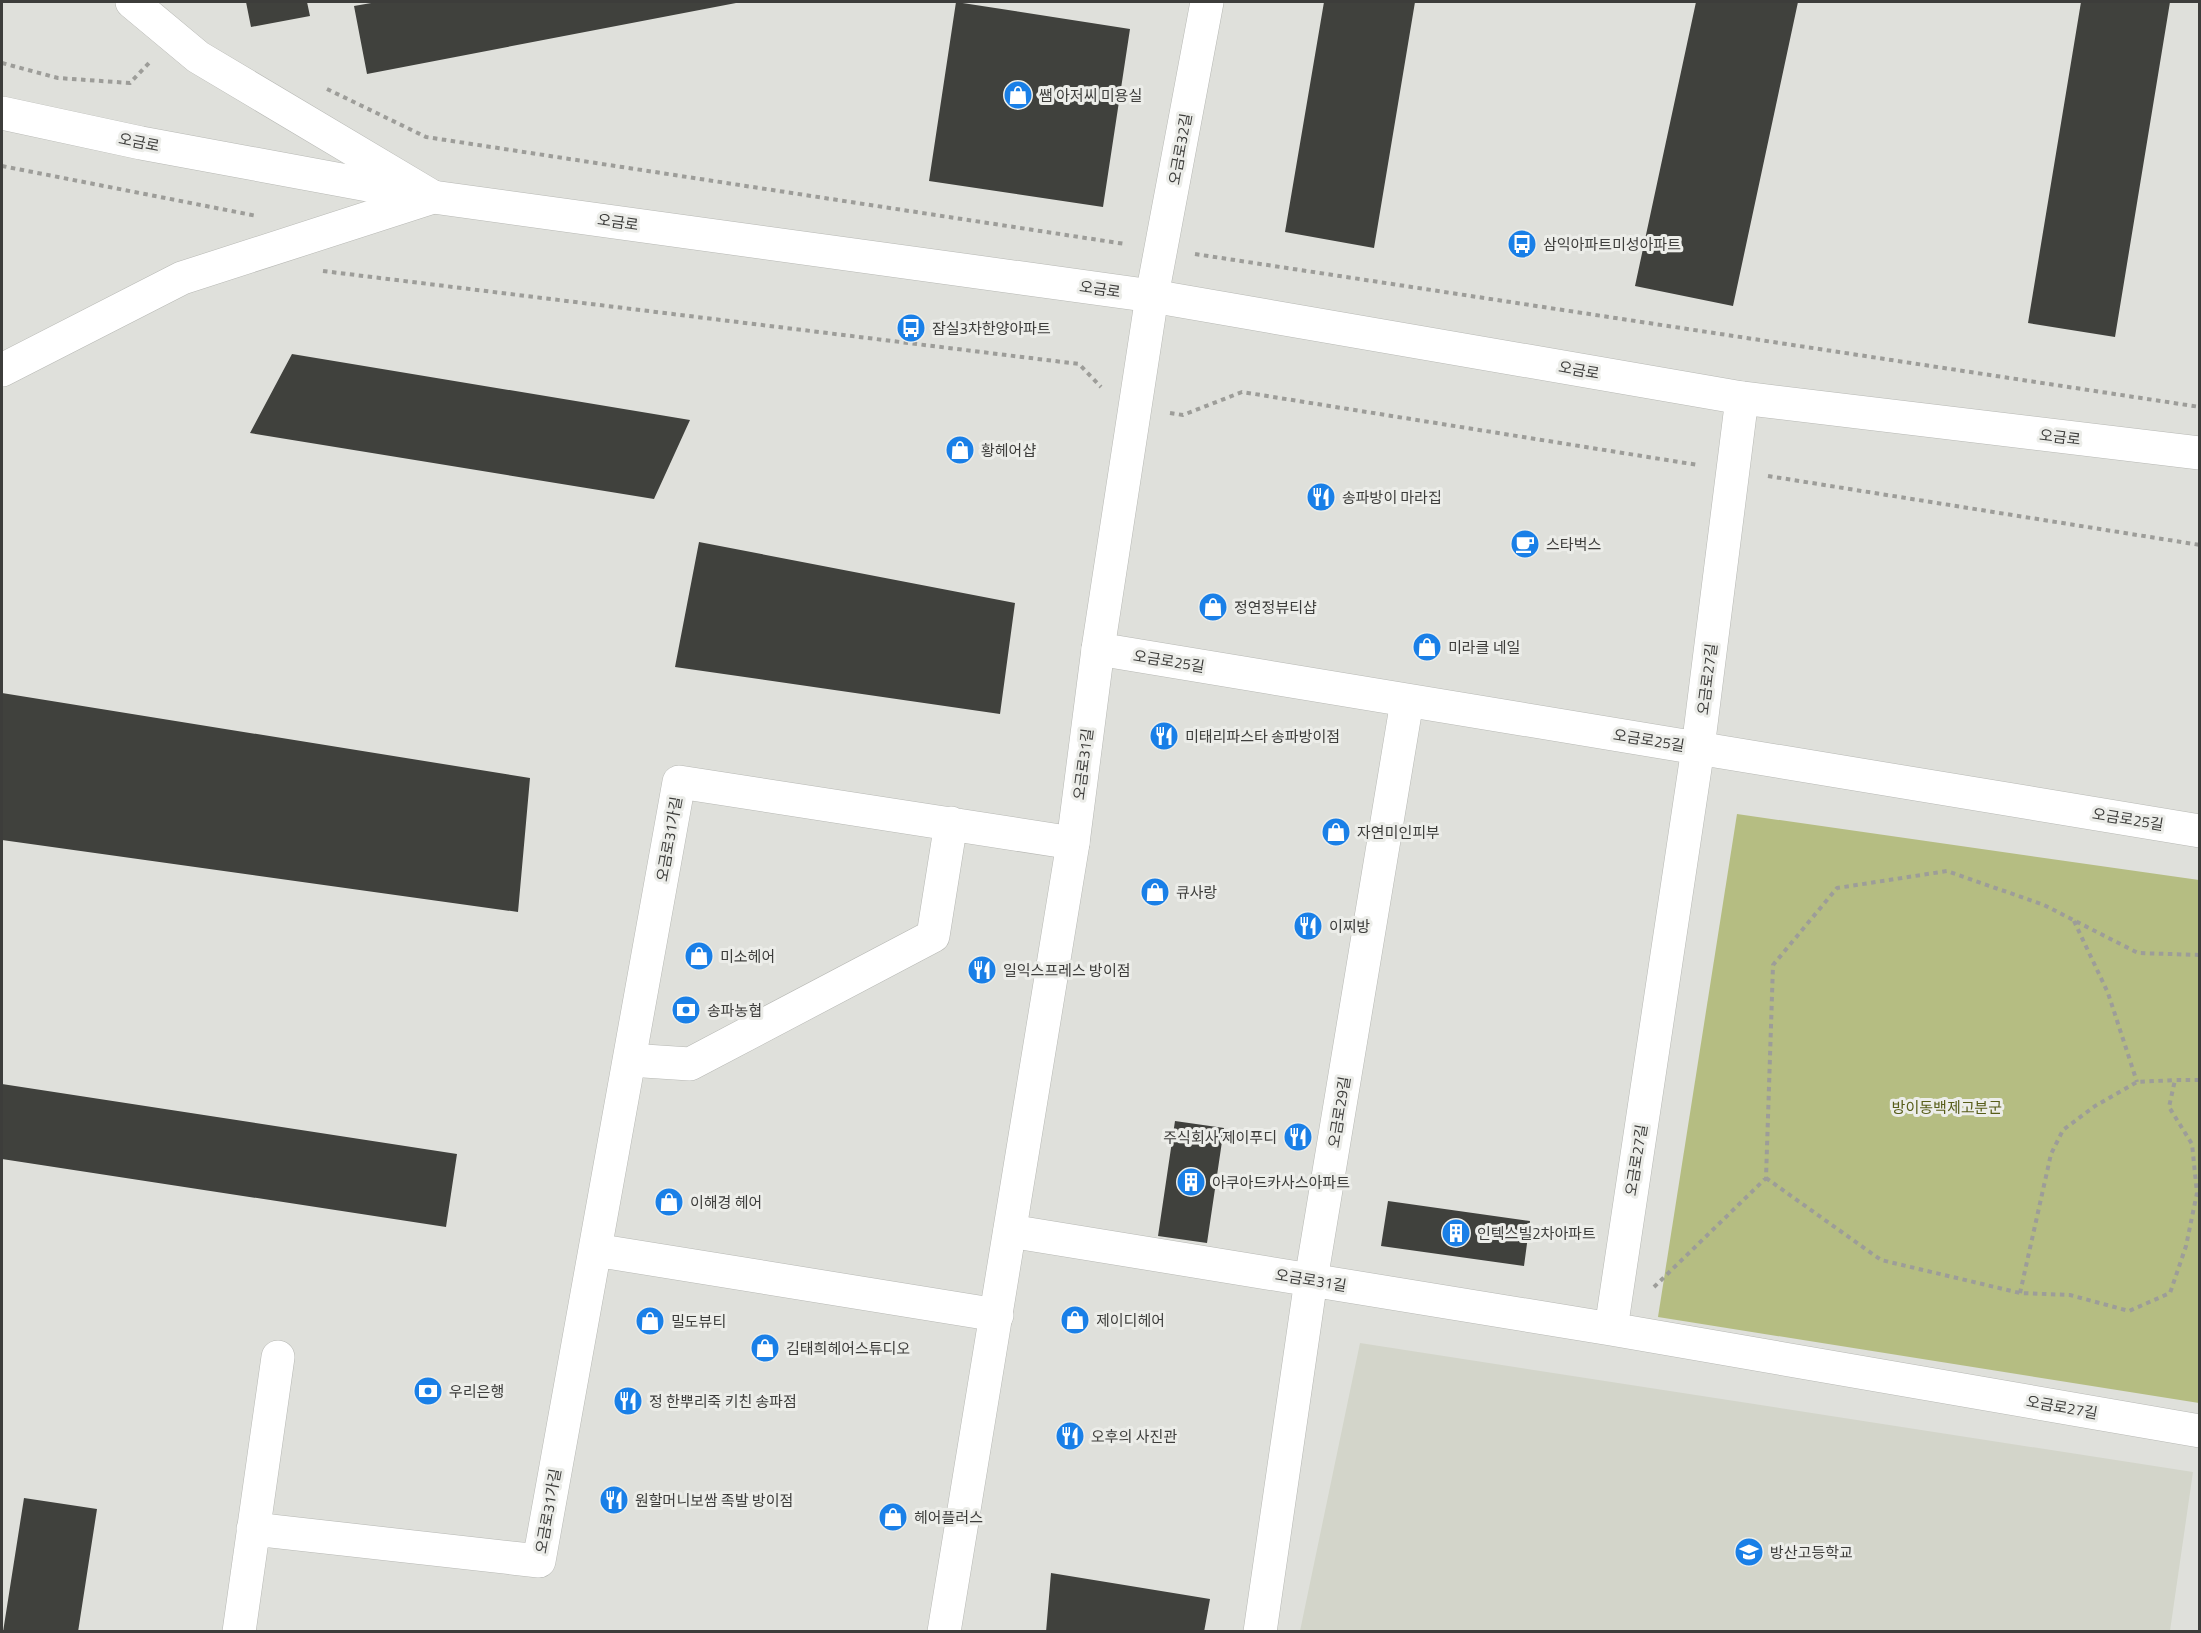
<svg xmlns="http://www.w3.org/2000/svg" width="2201" height="1633" viewBox="0 0 2201 1633" font-family="'Titillium Web','Noto Sans KR',sans-serif">
	<style>
		.built { fill: #d3d5ca }
		.green { fill: #b5bd82 }
		.building { fill: #40413d }
		.lines { fill: none; stroke-linecap: round; stroke-linejoin: round }
		.minor-casing { stroke: #b7b8b4; stroke-width: 34 }
		.tertiary-casing { stroke: #b7b8b4; stroke-width: 34 }
		.secondary-casing { stroke: #b7b8b4; stroke-width: 34 }
		.primary-casing { stroke: #b7b8b4; stroke-width: 34 }
		.path { stroke: #9d9d99; stroke-width: 4; stroke-dasharray: 4.5 4.5; stroke-linecap: butt }
		.minor { stroke: #fff; stroke-width: 33 }
		.tertiary { stroke: #fff; stroke-width: 33 }
		.secondary { stroke: #fff; stroke-width: 33 }
		.primary { stroke: #fff; stroke-width: 33 }
		.labels { text-anchor: middle; dominant-baseline: central; stroke-width: 6; stroke-linejoin: round; paint-order: stroke }
		.poi-label { font-size: 15px; fill: #3d3d3b; stroke: #ecede9; text-anchor: start }
		.street-label { font-size: 15px; fill: #3d3d3b; stroke: #ecede9 }
		.park-label { font-size: 15px; fill: #575d19; stroke: #ecede9 }
	</style>
	<rect width="100%" height="100%" fill="#dfe0db"/>
	<!-- built -->
	<path class="built" d="M1360 1343 2193 1472 2170 1631H1300Z"/>
	<!-- green -->
	<path class="green" d="M1737 814 2199 880V1403L1658 1317Z"/>
	<!-- building -->
	<path class="building" d="M246 2H307L310 16 251 27Z
		M377 2H736V3L367 74 354 6Z
		M956 2 1130 29 1103 207 929 181Z
		M1324 2H1415L1374 248 1285 232Z
		M1696 2H1798L1733 306 1635 286Z
		M2081 2H2170L2115 337 2028 323Z
		M292 354 690 420 654 499 250 433Z
		M699 542 1015 603 1000 714 675 667Z
		M2 693 530 778 518 912 2 840Z
		M2 1084 457 1154 446 1227 2 1159Z
		M1175 1121 1224 1128 1207 1243 1158 1236Z
		M1388 1201 1530 1221 1524 1266 1381 1246Z
		M24 1498 97 1509 78 1632H3Z
		M1051 1573 1210 1599 1204 1632H1046Z"/>
	<g class="lines">
		<!-- minor casing -->
		<g class="minor-casing">
			<path id="minor" d="M1098 649 2200 831
				M629 1060 690 1064 933 936 951 823
				M1010 1231 1611 1329 2200 1431
				M595 1250 997 1315
				M1611 1329 1698 748 1742 398
				M253 1529 539 1561 679 782 1073 843
				M239 1632 278 1357
				M1260 1632 1311 1280 1407 701"/>
		</g>
		<!-- tertiary casing -->
		<g class="tertiary-casing">
			<path id="tertiary" d="M944 1632 1073 843 1098 649 1152 296 1207 2"/>
		</g>
		<!-- secondary casing -->
		<g class="secondary-casing">
			<path id="secondary" d="M2 113 141 143 433 197 1152 296 1742 398 2200 453"/>
		</g>
		<!-- primary casing -->
		<g class="primary-casing">
			<path id="primary" d="M132 2 198 57 433 197
				M2 370 182 278 433 197"/>
		</g>
		<!-- path -->
		<path class="path" d="M2 63 58 78 130 83 150 62
			M327 89 426 137 1125 244
			M2 166 257 216
			M1195 254 2200 407
			M323 271 1079 364 1101 387
			M1170 413 1183 415 1242 392 1698 465
			M1768 476 2200 545
			M2074 921 2108 993 2137 1082
			M1766 1178 1881 1260 2020 1293 2070 1295 2129 1311 2170 1293 2186 1246 2197 1193 2192 1144 2169 1107 2175 1080H2200
			M1654 1287 1766 1178 1773 965 1837 888 1947 871 2044 905 2138 953 2200 955
			M2020 1293 2051 1154 2063 1130 2095 1106 2137 1082 2175 1080"/>
		<!-- minor -->
		<use href="#minor" class="minor"/>
		<!-- tertiary -->
		<use href="#tertiary" class="tertiary"/>
		<!-- secondary -->
		<use href="#secondary" class="secondary"/>
		<!-- primary -->
		<use href="#primary" class="primary"/>
	</g>
	<!-- icons -->
	<defs>
		<g id="shop-disc" transform="scale(1.5)"><circle r="9.5" fill="#197fe7" stroke="#ecede9"/><path d="M-5-2.5h2.3a2.7 3.5 0 0 1 5.4 0H5L5.5 6h-11ZM-1.5-2.5h3a1.5 2.3 0 0 0-3 0Z" fill="#fff"/></g>
		<g id="bus-disc" transform="scale(1.5)"><circle r="9.5" fill="#197fe7" stroke="#ecede9"/><path d="M-5-6H5V4H4V6H2V4H-2V6H-4V4H-5ZM-3.5-4V0h7V-4ZM-3.5 1.2v1.5H-2V1.2ZM2 1.2v1.5H3.5V1.2Z" fill="#fff"/></g>
		<g id="restaurant-disc" transform="scale(1.5)"><circle r="9.5" fill="#197fe7" stroke="#ecede9"/><path d="M-5-6h1v4h1v-4h1v4h1v-4h1v5L-1.5 .5V6h-2V.5L-5-1ZM5-6V6H3V1.5H1.5Q1.5-4 5-6Z" fill="#fff"/></g>
		<g id="cafe-disc" transform="scale(1.5)"><circle r="9.5" fill="#197fe7" stroke="#ecede9"/><path d="M-5.5-4.5H6V0H3Q3 3.5 0 3.5H-2.5Q-5.5 3.5-5.5 0ZM3-3.2v2h1.7v-2ZM-6 4.5H4V6H-6Z" fill="#fff"/></g>
		<g id="bank-disc" transform="scale(1.5)"><circle r="9.5" fill="#197fe7" stroke="#ecede9"/><path d="M-6-4H6V4H-6ZM0-2.3a2.3 2.3 0 1 0 0 4.6a2.3 2.3 0 1 0 0-4.6Z" fill="#fff"/></g>
		<g id="building-disc" transform="scale(1.5)"><circle r="9.5" fill="#197fe7" stroke="#ecede9"/><path d="M-4-6H4V6H1V3H-1V6H-4ZM-2.5-4.3h1.7v1.8h-1.7ZM.8-4.3h1.7v1.8H.8ZM-2.5-1h1.7V.8h-1.7ZM.8-1h1.7V.8H.8Z" fill="#fff"/></g>
		<g id="school-disc" transform="scale(1.5)"><circle r="9.5" fill="#197fe7" stroke="#ecede9"/><path d="M0-5L7-2L0 1L-7-2ZM-4 1L0 2.5L4 1V4Q0 6-4 4Z" fill="#fff"/></g>
	</defs>
	<g fill-rule="evenodd">
		<use href="#shop-disc" x="1018" y="95"/>
		<use href="#bus-disc" x="1522" y="244"/>
		<use href="#bus-disc" x="911" y="328"/>
		<use href="#shop-disc" x="960" y="450"/>
		<use href="#restaurant-disc" x="1321" y="497"/>
		<use href="#cafe-disc" x="1525" y="544"/>
		<use href="#shop-disc" x="1213" y="607"/>
		<use href="#shop-disc" x="1427" y="647"/>
		<use href="#restaurant-disc" x="1164" y="736"/>
		<use href="#shop-disc" x="1336" y="832"/>
		<use href="#shop-disc" x="1155" y="892"/>
		<use href="#restaurant-disc" x="1308" y="926"/>
		<use href="#shop-disc" x="699" y="956"/>
		<use href="#restaurant-disc" x="982" y="970"/>
		<use href="#bank-disc" x="686" y="1010"/>
		<use href="#restaurant-disc" x="1298" y="1137"/>
		<use href="#building-disc" x="1191" y="1182"/>
		<use href="#shop-disc" x="669" y="1202"/>
		<use href="#building-disc" x="1456" y="1233"/>
		<use href="#shop-disc" x="1075" y="1320"/>
		<use href="#shop-disc" x="650" y="1321"/>
		<use href="#shop-disc" x="765" y="1348"/>
		<use href="#bank-disc" x="428" y="1391"/>
		<use href="#restaurant-disc" x="628" y="1401"/>
		<use href="#restaurant-disc" x="1070" y="1436"/>
		<use href="#restaurant-disc" x="614" y="1500"/>
		<use href="#shop-disc" x="893" y="1517"/>
		<use href="#school-disc" x="1749" y="1552"/>
	</g>
	<g class="labels">
		<!-- poi labels -->
		<g class="poi-label">
			<text x="1039" y="95">쌤 아저씨 미용실</text>
			<text x="1543" y="244">삼익아파트미성아파트</text>
			<text x="932" y="328">잠실3차한양아파트</text>
			<text x="981" y="450">황헤어샵</text>
			<text x="1342" y="497">송파방이 마라집</text>
			<text x="1546" y="544">스타벅스</text>
			<text x="1234" y="607">정연정뷰티샵</text>
			<text x="1448" y="647">미라클 네일</text>
			<text x="1185" y="736">미태리파스타 송파방이점</text>
			<text x="1357" y="832">자연미인피부</text>
			<text x="1176" y="892">큐사랑</text>
			<text x="1329" y="926">이찌방</text>
			<text x="720" y="956">미소헤어</text>
			<text x="1003" y="970">일익스프레스 방이점</text>
			<text x="707" y="1010">송파농협</text>
			<text x="1277" y="1137" text-anchor="end">주식회사 제이푸디</text>
			<text x="1212" y="1182">아쿠아드카사스아파트</text>
			<text x="690" y="1202">이해경 헤어</text>
			<text x="1477" y="1233">인텍스빌2차아파트</text>
			<text x="1096" y="1320">제이디헤어</text>
			<text x="671" y="1321">밀도뷰티</text>
			<text x="786" y="1348">김태희헤어스튜디오</text>
			<text x="449" y="1391">우리은행</text>
			<text x="649" y="1401">정 한뿌리죽 키친 송파점</text>
			<text x="1091" y="1436">오후의 사진관</text>
			<text x="635" y="1500">원할머니보쌈 족발 방이점</text>
			<text x="914" y="1517">헤어플러스</text>
			<text x="1770" y="1552">방산고등학교</text>
		</g>
		<!-- street labels -->
		<g class="street-label">
			<text transform="translate(139 142) rotate(11)">오금로</text>
			<text transform="translate(1180 149) rotate(-80)">오금로32길</text>
			<text transform="translate(618 222) rotate(8)">오금로</text>
			<text transform="translate(1100 289) rotate(8)">오금로</text>
			<text transform="translate(1579 370) rotate(10)">오금로</text>
			<text transform="translate(2060 437) rotate(7)">오금로</text>
			<text transform="translate(1169 661) rotate(9)">오금로25길</text>
			<text transform="translate(1707 679) rotate(-83)">오금로27길</text>
			<text transform="translate(1649 740) rotate(9)">오금로25길</text>
			<text transform="translate(1083 764) rotate(-83)">오금로31길</text>
			<text transform="translate(2128 819) rotate(9)">오금로25길</text>
			<text transform="translate(669 839) rotate(-80)">오금로31가길</text>
			<text transform="translate(1339 1112) rotate(-81)">오금로29길</text>
			<text transform="translate(1636 1160) rotate(-81)">오금로27길</text>
			<text transform="translate(1311 1280) rotate(9)">오금로31길</text>
			<text transform="translate(2062 1407) rotate(10)">오금로27길</text>
			<text transform="translate(548 1511) rotate(-80)">오금로31가길</text>
		</g>
		<!-- park labels -->
		<g class="park-label">
			<text x="1947" y="1107">방이동백제고분군</text>
		</g>
	</g>
	<!-- border -->
	<rect width="2201" height="1633" fill="none" stroke="#3d3d3b" stroke-width="6"/>
</svg>
